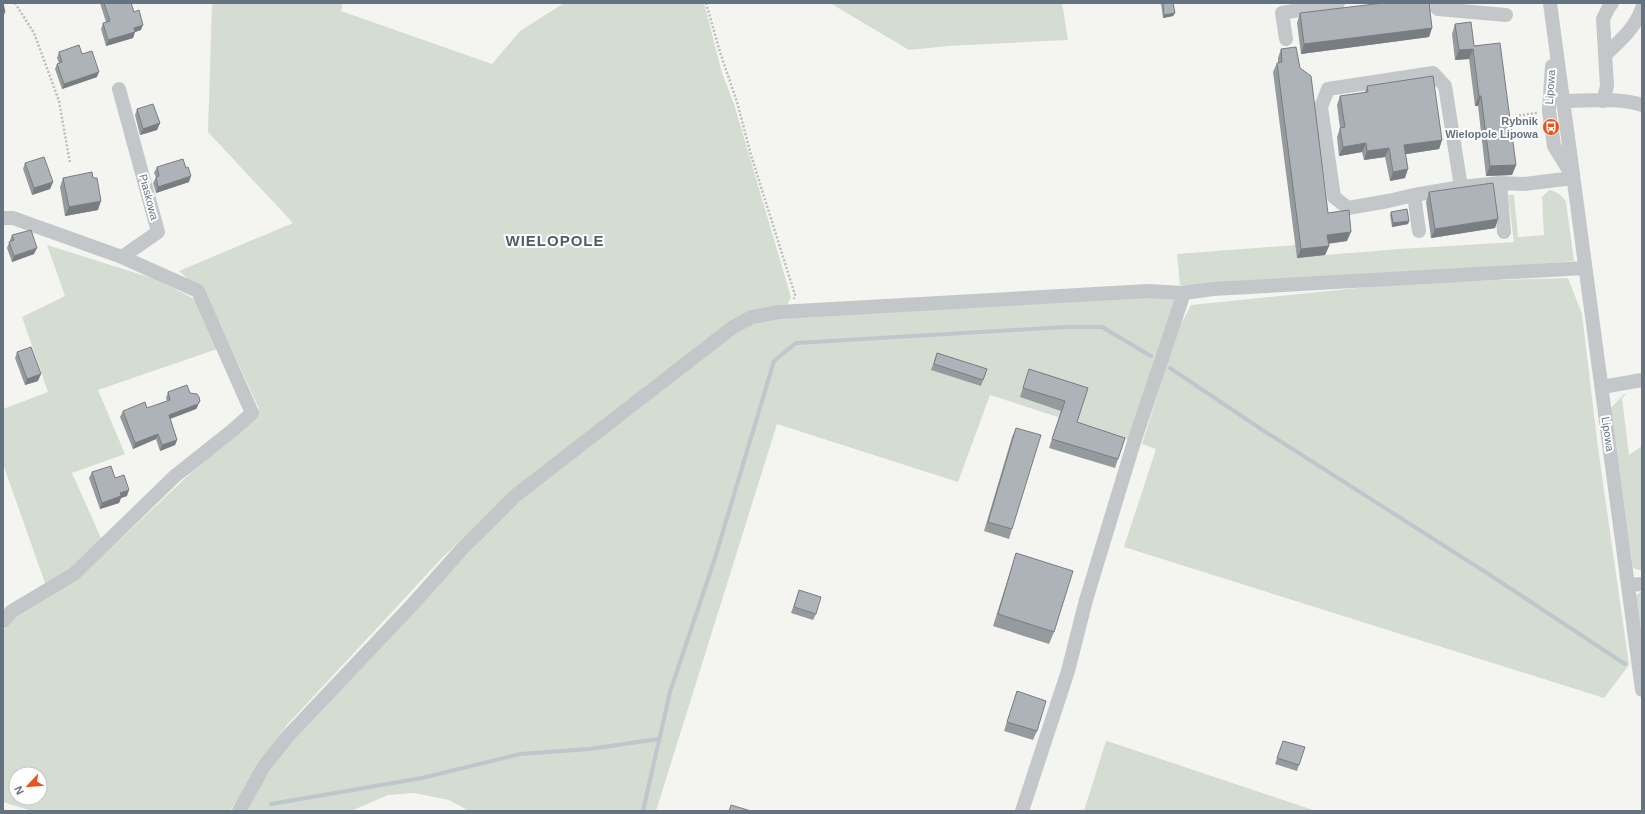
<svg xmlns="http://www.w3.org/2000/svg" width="1645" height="814" viewBox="0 0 1645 814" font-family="Helvetica,sans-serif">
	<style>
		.green { fill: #d5dcd1; fill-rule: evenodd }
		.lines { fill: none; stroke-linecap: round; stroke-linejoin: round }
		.stream { stroke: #bdc7cc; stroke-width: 4 }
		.path { stroke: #bbbdbf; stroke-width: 2.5; stroke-dasharray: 2 2; stroke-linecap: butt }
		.minor { stroke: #c4c7ca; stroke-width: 14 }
		.wall { fill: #959a9f }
		.shaded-wall { fill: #797d82 }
		.building { fill: #adb3b9; stroke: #797d82 }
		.labels { text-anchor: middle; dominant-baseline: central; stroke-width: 4; stroke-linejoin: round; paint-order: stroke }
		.street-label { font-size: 11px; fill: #637382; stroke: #fff }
		.poi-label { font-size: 11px; font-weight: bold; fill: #637382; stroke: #fff; text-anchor: end }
		.district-label { font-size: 15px; font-weight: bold; letter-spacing: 1px; fill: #515c67; stroke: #fff }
	</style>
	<rect width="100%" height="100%" fill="#f4f5f0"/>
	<!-- green -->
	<path class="green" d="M212 3H343L341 11 492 64 520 31 564 3H704L722 73 734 104 791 297 786 307 749 314 505 498 443 557 286 726 230 811H32L3 802V631L17 615 77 580 259 409 207 296 179 271 293 223 208 132ZM16 774H40V798H16Z
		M830 3H1062L1068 40 948 46 909 50Z
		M1549 190C1557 192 1562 195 1566 202L1574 261 1467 270 1192 288 1180 285 1177 254 1296 245 1325 255 1400 249 1514 242 1508 195H1514L1518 237 1544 235 1542 197Z
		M47 245 158 280 196 300 220 348 98 390 125 454 72 473 101 538 106 539 73 570 46 586 3 464V409L48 392 22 317 65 296Z
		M1568 278 1582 314 1598 448 1629 665 1604 698 1124 547 1156 449 1142 444 1178 330 1191 305 1407 283Z
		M1179 296 1129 440 990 395 958 482 777 424 656 811H469L449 800 414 793 388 795 351 811H244L283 749 522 496 733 333 758 320 801 314 810 318 817 314Z
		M1624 394H1626L1622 398 1629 455 1642 446V571L1633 568 1611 408Z
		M1642 592V637L1636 596 1639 593Z
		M1106 741H1107L1316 811H1084Z"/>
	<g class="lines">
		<!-- stream -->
		<path class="stream" d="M1170 368 1261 429 1490 575 1625 664
			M271 804 422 778 520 754 589 749 659 739
			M643 811 670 692 715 558 774 361 796 343 1065 327H1102L1151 356"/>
		<!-- path -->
		<path class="path" d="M15 3 34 33 59 101 70 163
			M706 3 720 52 737 102 751 155 795 295 794 299
			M1515 116 1537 113"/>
		<!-- minor -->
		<path class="minor" d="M1432 3 1438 9 1506 15
			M1550 3 1642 690
			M1286 39 1282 13 1338 3
			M1606 54C1620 41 1636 27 1642 8
			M1552 66 1549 111 1554 146 1570 172
			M1563 101C1586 101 1620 97 1642 105
			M1603 101 1607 86 1603 19 1609 7 1612 3
			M1500 183 1504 232
			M1461 187 1445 86 1433 73 1328 89 1321 107 1334 197 1348 208 1388 201 1414 195 1461 187 1500 183 1524 184 1573 178
			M1414 195 1419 231
			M3 218H13L122 257 158 232 119 89
			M1602 387 1642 380
			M1628 585 1642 584
			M3 621 12 611 74 574 175 476 233 430 252 413 198 291 122 257
			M239 811 264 766 288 736 412 605 462 549 515 496 733 327 752 317 779 312 1148 291 1184 293
			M1022 811 1068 671 1086 600 1134 442 1184 293 1213 289 1585 268"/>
	</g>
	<!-- wall -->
	<path class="wall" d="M100 3H131L134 12 141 30 135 32 133 38 106 46 101 29 103 23 106 22Z
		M1161 3H1173L1175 13 1173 16 1163 18Z
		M1300 13 1432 28 1429 37 1301 54 1297 23Z
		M1455 24 1474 46 1516 165 1512 175 1486 176 1478 106H1475L1469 59 1455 60 1452 34Z
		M1281 49 1300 68 1328 213 1347 241 1328 244 1329 246 1325 255 1297 258 1273 72 1277 63H1278V58Z
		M59 52 82 54 97 77 62 89 55 69 57 64 59 63 57 58Z
		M1367 86 1442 140 1439 149 1405 154V178L1390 181 1385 157 1364 160 1362 152 1339 156 1337 137 1340 128 1337 105 1340 96 1365 92Z
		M137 109 160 123 157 130 140 135 135 115Z
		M25 163 53 182 50 189 32 195 23 169Z
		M157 167 186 168 189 182 156 193 153 183 156 177 154 173Z
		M63 178 98 210 65 216 60 187Z
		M1429 192 1498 219 1495 228 1431 238 1426 202Z
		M1391 212 1409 221 1408 224 1392 227 1390 215Z
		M12 235 34 254 12 262 7 248Z
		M17 352 38 381 25 385 15 358Z
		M937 353 987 369 981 386 931 370Z
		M1029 369 1088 388 1077 422 1118 459 1115 468 1049 448 1061 411 1020 397Z
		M168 392 190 393 198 406 196 409 170 419 177 440 175 445 160 451 156 439 133 449 120 417 123 411 147 408 167 401 166 398Z
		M1016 428 1012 529 1009 539 984 531 1012 437Z
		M92 472 115 478 127 496 121 498 119 503 100 509 89 478Z
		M1016 553 1054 632 1049 644 993 626Z
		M799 590 816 614 813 620 791 613Z
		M1017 691 1037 731 1033 740 1004 731Z
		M1283 741 1305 747 1297 771 1275 764Z"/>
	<!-- shaded-wall -->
	<path class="shaded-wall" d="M3 12H5L3 18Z
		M1175 13 1173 16 1163 18 1164 15Z
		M143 25 141 30 132 33 134 28Z
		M1432 28 1429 37 1301 54 1304 44Z
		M135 32 133 38 106 46 108 40Z
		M1473 49 1469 59 1455 60 1459 50Z
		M99 72 97 77 62 89 64 84Z
		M1479 96H1481L1478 106H1475Z
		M160 123 157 130 140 135 143 129Z
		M1442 140 1439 149 1401 155 1404 145Z
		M1366 143 1362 152 1339 156 1343 147Z
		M1389 148 1385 157 1364 160 1367 151Z
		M1516 165 1512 175 1486 176 1490 166Z
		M1408 169 1405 178 1390 181 1393 172Z
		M191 176 189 182 156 193 158 187Z
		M53 182 50 189 32 195 34 188Z
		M101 201 98 210 65 216 69 207Z
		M1498 219 1495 228 1431 238 1435 229Z
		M1409 221 1408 224 1392 227 1393 223Z
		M1351 232 1347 241 1324 244 1327 235Z
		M1329 246 1325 255 1297 258 1301 249Z
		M37 248 34 254 12 262 14 256Z
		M41 374 38 381 25 385 27 379Z
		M200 401 196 409 167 420 169 415Z
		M158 434 156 439 133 449 135 443Z
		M177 440 175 445 160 451 162 445Z
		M129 490 127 496 121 498 119 503 100 509 102 503 120 493Z"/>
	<!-- building -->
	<path class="building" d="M3 3 5 12H3Z
		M104 3H131L134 12 139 10 143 25 134 28 135 32 108 40 103 23 110 21Z
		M1163 3H1173L1175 13 1164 15Z
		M1383 3H1429L1432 28 1304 44 1300 13Z
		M1471 22 1474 46 1500 43 1516 165 1490 166 1481 96H1479L1473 49 1459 50 1455 24Z
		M79 45 82 54 92 51 99 72 64 84 57 64 62 62 59 52Z
		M1296 47 1300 68 1311 76 1328 213 1349 210 1351 232 1327 235 1329 246 1301 249 1277 63 1282 62 1281 49Z
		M1433 76 1442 140 1404 145 1408 169 1393 172 1389 148 1367 151 1366 143 1343 147 1340 128 1345 127 1340 96 1368 92 1367 86Z
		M153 104 160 123 143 129 137 109Z
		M44 157 53 182 34 188 25 163Z
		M183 159 186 168 188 167 191 176 158 187 156 177 159 176 157 167Z
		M92 172 93 178H97L101 201 69 207 63 178Z
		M1493 183 1498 219 1435 229 1429 192Z
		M1407 209 1409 221 1393 223 1391 212Z
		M31 230 37 248 14 256 9 242 14 240 12 235Z
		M31 347 41 374 27 379 17 352Z
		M937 353 987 369 983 380 934 364Z
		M1029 369 1088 388 1077 422 1125 438 1118 459 1052 439 1065 401 1023 388Z
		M187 385 190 393 197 394 199 397 200 401 198 404 169 415 177 440 162 445 158 434 135 443 123 411 145 402 147 408 170 400 168 392Z
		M1016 428 1041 435 1012 529 988 522Z
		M111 466 115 478 124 475 129 490 120 493 121 496 102 503 92 472Z
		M1016 553 1073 571 1054 632 998 614Z
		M799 590 821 597 816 614 794 607Z
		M1017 691 1046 701 1037 731 1007 722Z
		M1283 741 1305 747 1299 765 1277 758Z
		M731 805 751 811H729Z"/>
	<!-- icons -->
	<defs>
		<g id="bus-disc" transform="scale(0.9)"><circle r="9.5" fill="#e55520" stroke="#fff"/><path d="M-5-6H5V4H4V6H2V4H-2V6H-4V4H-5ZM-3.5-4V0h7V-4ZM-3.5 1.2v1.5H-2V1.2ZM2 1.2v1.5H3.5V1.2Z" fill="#fff"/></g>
	</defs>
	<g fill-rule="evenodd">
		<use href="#bus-disc" x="1551" y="127"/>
	</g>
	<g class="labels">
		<!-- street labels -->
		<g class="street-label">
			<text transform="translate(1550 87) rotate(-86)">Lipowa</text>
			<text transform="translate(149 197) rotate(75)">Piaskowa</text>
			<text transform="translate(1608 434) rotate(82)">Lipowa</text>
		</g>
		<!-- poi labels -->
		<g class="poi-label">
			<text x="1538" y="121">Rybnik<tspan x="1538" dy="13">Wielopole Lipowa</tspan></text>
		</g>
		<!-- district labels -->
		<g class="district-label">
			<text x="555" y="240">WIELOPOLE</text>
		</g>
	</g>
	<!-- border -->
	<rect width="1645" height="814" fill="none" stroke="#637382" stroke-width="8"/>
	<!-- north arrow -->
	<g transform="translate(28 786) rotate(244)"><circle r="19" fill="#ffffff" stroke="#c1c7cd"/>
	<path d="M0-3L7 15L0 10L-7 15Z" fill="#e55520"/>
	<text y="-6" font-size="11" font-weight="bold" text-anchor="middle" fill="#637382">N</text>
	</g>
</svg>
